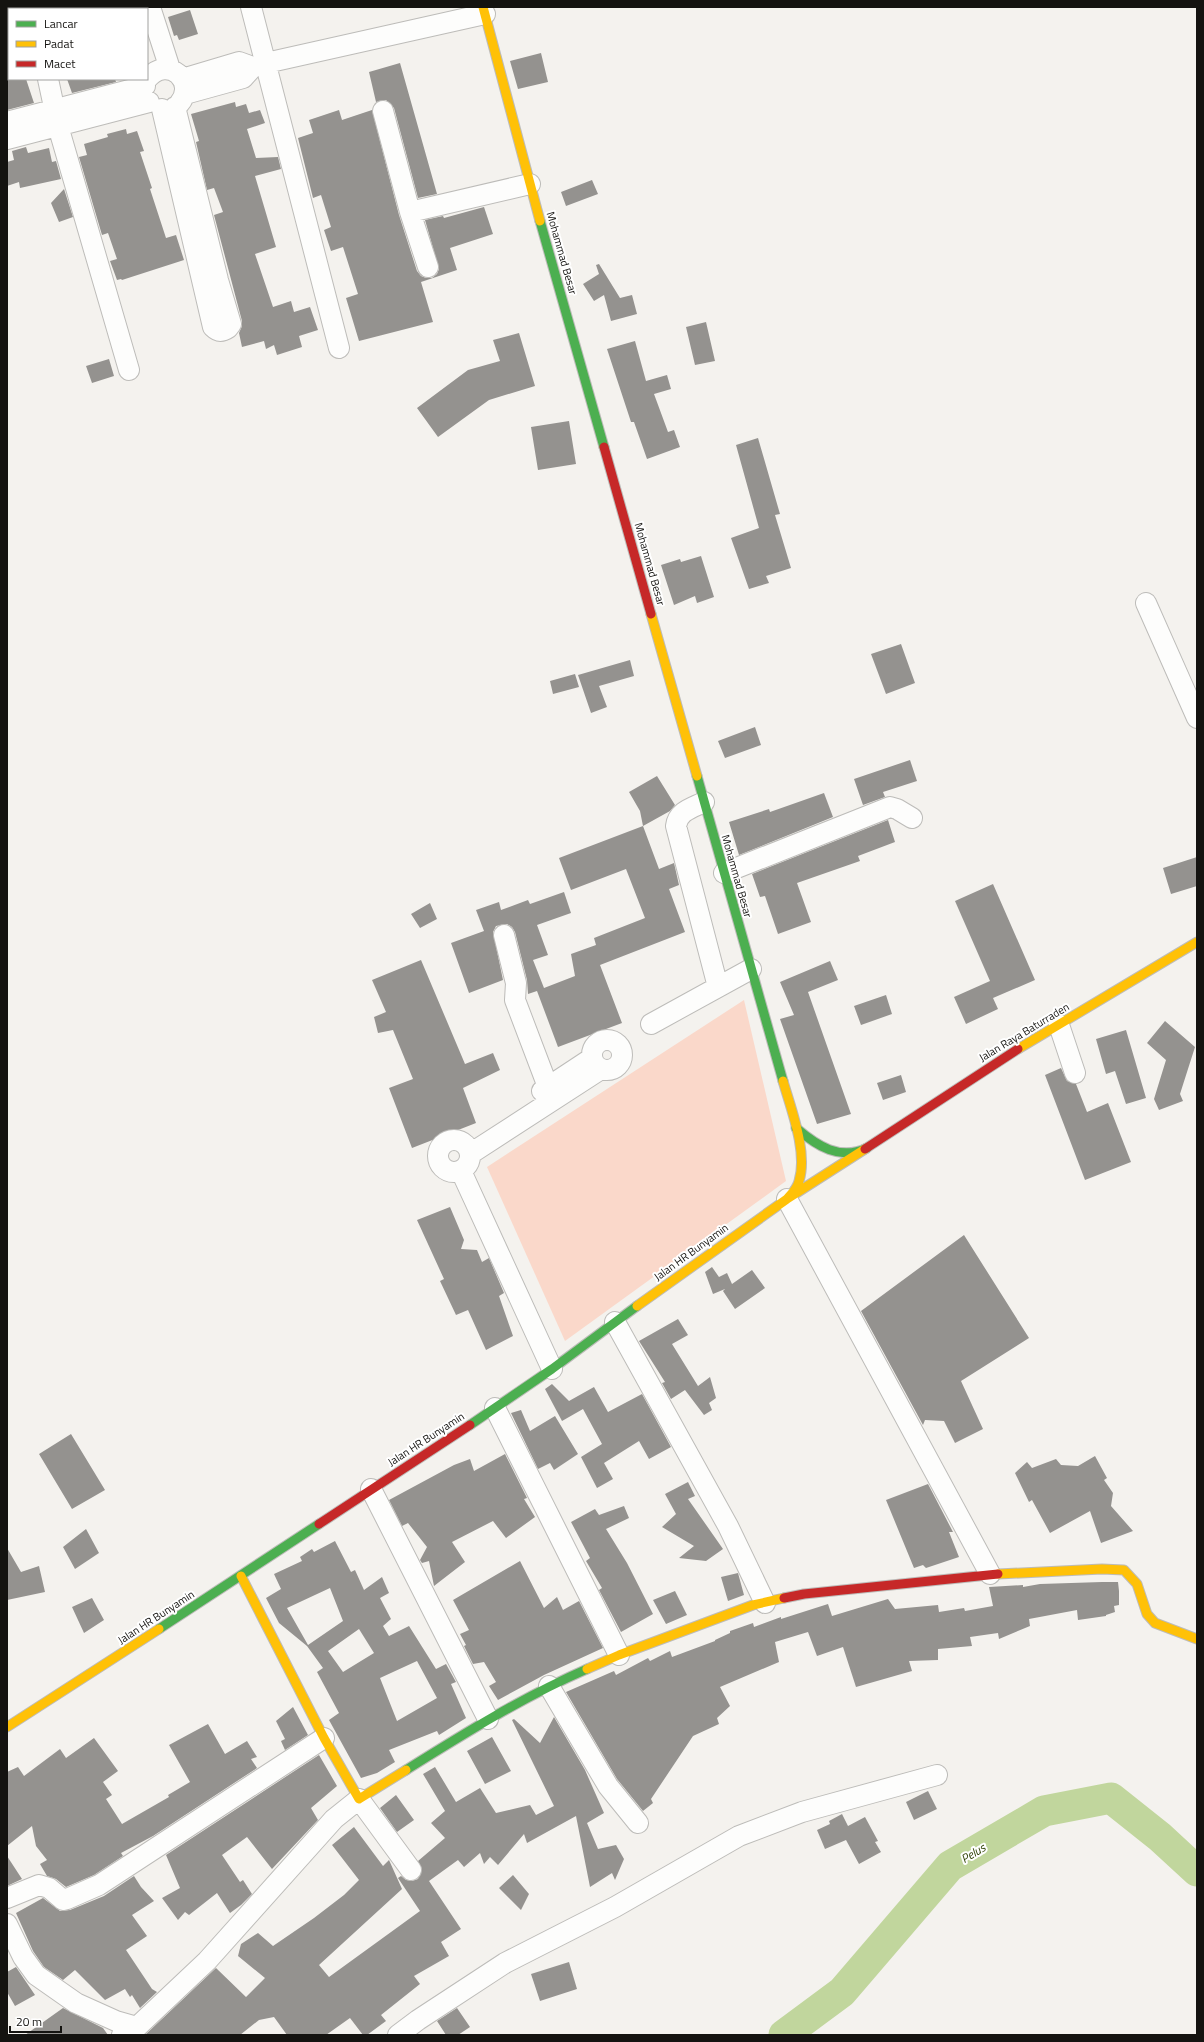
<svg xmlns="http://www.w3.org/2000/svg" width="1204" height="2042" viewBox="0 0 1204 2042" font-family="'Titillium Web',sans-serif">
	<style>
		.green { fill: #fad8ca }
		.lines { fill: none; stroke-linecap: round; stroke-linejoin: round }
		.river { stroke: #c1d69d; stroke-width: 31 }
		.building { fill: #94928f; fill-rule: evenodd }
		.street-casing { stroke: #bdbcb9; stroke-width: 22 }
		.fast-casing { stroke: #bdbcb9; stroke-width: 11 }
		.slow-casing { stroke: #bdbcb9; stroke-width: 11 }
		.jam-casing { stroke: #bdbcb9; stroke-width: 11 }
		.street { stroke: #fdfdfc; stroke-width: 20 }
		.fast { stroke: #4caf50; stroke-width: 9 }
		.slow { stroke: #ffc107; stroke-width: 9 }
		.jam { stroke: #c62828; stroke-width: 9 }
		.labels { text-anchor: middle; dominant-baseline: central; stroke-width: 4; stroke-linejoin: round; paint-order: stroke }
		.street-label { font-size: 11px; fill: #141310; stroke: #fff }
		.water-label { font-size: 12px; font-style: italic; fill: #304206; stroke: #fff }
	</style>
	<rect width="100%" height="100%" fill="#f4f2ee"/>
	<!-- green -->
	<path class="green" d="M744 1000 786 1181 565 1341 487 1167Z"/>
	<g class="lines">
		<!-- river -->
		<path class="river" d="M784 2035 842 1992 950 1866 1044 1811 1111 1798 1160 1837 1197 1871"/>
	</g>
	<!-- building -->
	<path class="building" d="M190 10 198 34 179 40 177 35 174 36 168 17Z
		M541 53 548 82 518 89 510 61Z
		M400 63 437 194 418 198 394 108 386 100 376 102 369 72Z
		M7 79H26L34 103 7 110Z
		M67 79H115L116 82 72 93Z
		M235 102 236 107 246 104 249 113 260 110 265 123 247 129 256 158 278 157 281 169 255 176 276 247 255 254 273 307 291 301 294 312 310 307 318 330 299 336 302 347 277 355 274 345 266 349 264 341 242 347 239 333 242 326V321L214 215 223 212 214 188 207 190 196 142 199 141 191 114Z
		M339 110 342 120 372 110 399 215 417 271 421 276 426 278H432L437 274 439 269 425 220 443 216 444 218 484 207 493 234 450 248 457 270 421 282 433 322 359 341 346 298 358 294 343 247 331 251 324 230 331 227 321 195 313 198 298 138 313 133 309 120Z
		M126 129 127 134 137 131 144 151 140 152 152 188 150 189 166 238 176 235 184 260 122 280 121 279 117 280 110 261 117 259 108 233 102 235 79 157 87 155 84 144 108 137 107 134Z
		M26 147 28 153 49 148 52 162 56 161 61 179 20 188 19 182 7 186V162L14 160 12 151Z
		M592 180 598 194 566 206 561 192Z
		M64 189 73 217 59 222 51 203Z
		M599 264 620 298 632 295 637 314 611 321 604 295 594 301 583 284 599 274 596 265Z
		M706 322 715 361 695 365 686 327Z
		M519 333 535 386 489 400 438 437 417 408 468 370 500 361 493 340Z
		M635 341 646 381 667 375 671 389 654 394 668 432 674 430 680 447 647 459 634 422H631L607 349Z
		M109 359 114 376 92 383 86 366Z
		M569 421 576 464 538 470 531 427Z
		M758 438 780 514 775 515 791 568 766 576 769 583 749 589 731 538 759 528 736 445Z
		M701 556 714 597 697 603 695 596 674 605 661 565 680 559 681 562Z
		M901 644 915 683 886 694 871 654Z
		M630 660 634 676 599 686 607 707 591 713 578 675Z
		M575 674 579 687 553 694 550 681Z
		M755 727 761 745 725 758 718 741Z
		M910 760 917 781 883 792 885 797 863 805 854 779Z
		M657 776 675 805 670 811 643 826 640 811 629 792Z
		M824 793 833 817 739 855 729 822 769 809 770 812Z
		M888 820 895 842 858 856 860 861 797 883 811 922 778 934 765 896 760 897 752 874Z
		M643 826 659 869 674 863 679 885 669 889 685 932 600 965 622 1023 558 1047 537 991 528 994 527 980 515 932 512 927 507 924 496 926 493 932 503 980 469 993 451 943 484 931 476 910 499 902 501 910 528 900 530 904 564 892 571 913 537 925 548 955 533 960 544 988 575 976 571 954 596 945 594 938 645 918 626 869 571 890 559 858Z
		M1197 857V886L1171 894 1163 868Z
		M993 884 1035 980 993 998 998 1009 966 1024 954 997 990 981 955 901Z
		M430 903 437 919 420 928 411 914Z
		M421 960 465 1064 493 1053 500 1070 463 1088 476 1123 412 1148 389 1088 413 1079 393 1030 378 1033 374 1017 386 1012 372 980Z
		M830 961 838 980 808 992 851 1114 817 1124 780 1019 794 1015 780 982Z
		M886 995 892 1014 861 1025 854 1006Z
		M1165 1021 1195 1047 1180 1094 1183 1101 1159 1110 1154 1099 1166 1060 1147 1043Z
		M1126 1030 1146 1098 1126 1104 1115 1071 1106 1074 1096 1039Z
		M1061 1068 1067 1081 1076 1084 1087 1112 1108 1103 1131 1162 1085 1180 1045 1075Z
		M901 1075 906 1092 883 1100 877 1083Z
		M450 1207 464 1240 461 1249 477 1250 482 1262 489 1258 504 1293 499 1296 513 1336 486 1350 468 1310 456 1315 440 1281 444 1279 417 1220Z
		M964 1235 1029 1338 961 1381 983 1429 955 1443 944 1421 925 1420 923 1425 861 1311Z
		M712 1267 719 1277 727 1273 732 1284 752 1270 765 1288 735 1309 723 1291 725 1289 713 1294 705 1272Z
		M678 1319 688 1335 672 1344 698 1386 710 1377 716 1398 709 1403 712 1410 704 1415 685 1390 671 1399 662 1383 665 1382 639 1341Z
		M552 1384 569 1401 594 1387 608 1412 642 1394 671 1447 649 1459 639 1441 604 1463 613 1479 597 1488 581 1457 602 1444 583 1409 562 1421 545 1389Z
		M521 1410 530 1431 555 1416 578 1454 554 1470 550 1463 538 1469 511 1413Z
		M71 1434 105 1490 72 1509 39 1454Z
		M505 1454 527 1498 524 1499 535 1517 506 1538 493 1521 452 1542 465 1562 434 1586 429 1561 422 1563 420 1560 427 1547 408 1523 402 1526 389 1500 454 1465 470 1459 474 1471Z
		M1095 1456 1107 1478 1104 1480 1113 1493 1111 1506 1133 1531 1101 1543 1090 1511 1050 1533 1032 1500 1029 1502 1015 1473 1027 1462 1032 1468 1056 1459 1061 1465 1078 1466Z
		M688 1482 695 1496 688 1499 723 1549 706 1561 679 1558 694 1546 662 1527 676 1514 665 1494Z
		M928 1484 953 1532H949L959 1557 926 1568 923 1565 914 1568 886 1500Z
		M624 1506 629 1518 606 1529 627 1563 653 1614 621 1632 599 1590 602 1588 586 1561 590 1558 571 1522 595 1509 599 1515Z
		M86 1529 99 1553 75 1569 63 1547Z
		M335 1541 351 1572 355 1570 364 1590 382 1577 389 1593 380 1598 391 1619 383 1626 389 1636 409 1626 436 1669 446 1664 456 1682 451 1684 466 1718 439 1735 437 1731 389 1750 395 1762 377 1773 361 1778 329 1720 339 1713 317 1672 323 1668 307 1646 279 1623 266 1598 281 1589 274 1574 302 1561 300 1557 312 1549 314 1552ZM330 1588 343 1621 308 1645 287 1608ZM359 1629 374 1653 343 1672 328 1651ZM417 1661 437 1698 397 1721 380 1678Z
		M7 1548 21 1572 39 1566 45 1592 7 1600Z
		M520 1561 544 1608 557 1597 563 1610 579 1601 603 1648 544 1675 498 1700 489 1686 496 1682 484 1662 473 1664 464 1646 466 1645 460 1634 469 1630 453 1600Z
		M738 1573 744 1595 728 1601 721 1577Z
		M1102 1582H1118L1119 1591V1605L1114 1606 1115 1612 1106 1615V1616L1078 1620 1077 1610 1029 1619 1030 1626 999 1639 998 1633 970 1637 972 1646 938 1649V1660L909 1661 912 1671 856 1687 843 1647 817 1656 808 1632 775 1642 779 1662 720 1687 730 1706 717 1718 719 1724 693 1736 651 1799 653 1803 643 1811 617 1779 566 1692 614 1671 616 1675 648 1658 650 1661 670 1651 672 1657 715 1641V1640L730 1633V1631L753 1623 754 1627 781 1617V1619L828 1604 832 1616 888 1599 895 1609 938 1605 939 1612 964 1608 965 1611 993 1606 989 1587 1023 1585V1587L1040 1584Z
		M675 1591 687 1615 666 1624 653 1600Z
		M92 1598 104 1620 84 1633 72 1607Z
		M293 1707 308 1735 285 1750 281 1741 285 1739 276 1721Z
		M554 1717 585 1770 604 1813 587 1823 598 1849 616 1845 624 1859 615 1880 612 1873 590 1887 576 1816 527 1843 524 1834 498 1865 490 1857 484 1864 480 1853 464 1867 458 1860 429 1881 461 1929 441 1942 449 1956 414 1976 420 1984 381 2015 386 2021 367 2035H363L350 2018 326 2035H287L274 2017 259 2020 240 2035H145L216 1968 246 1997 265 1978 238 1956 241 1944 258 1933 273 1946 314 1918 344 1895 359 1880 332 1845 354 1827 383 1866 389 1860 402 1889 319 1965 329 1977 420 1911 398 1878 401 1876 406 1880 412 1881 418 1879 422 1869 418 1861 445 1838 431 1823 445 1811 423 1774 435 1767 456 1802 480 1788 496 1813 530 1805 536 1815 554 1806 512 1720 514 1719 540 1743Z
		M208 1724 225 1754 247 1741 257 1757 251 1759 257 1768 153 1836 121 1853 123 1856 94 1875 66 1887 56 1879 47 1876 40 1864 47 1860 36 1846 32 1826 7 1846V1772L18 1767 24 1776 60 1749 66 1758 94 1738 118 1771 103 1782 112 1795 106 1799 122 1824 169 1797 168 1795 190 1782 169 1745Z
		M492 1737 511 1771 485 1784 467 1751Z
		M319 1755 337 1786 311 1808 318 1820 272 1869 247 1837 222 1855 240 1882 243 1880 252 1894 241 1905 230 1913 217 1893 189 1915 185 1912 178 1920 162 1898 180 1888 166 1855Z
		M928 1791 937 1809 914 1820 906 1802Z
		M396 1795 414 1820 397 1832 380 1808Z
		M842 1814 848 1826 865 1817 878 1841 875 1842 881 1852 859 1864 846 1840 825 1849 817 1830 830 1824 829 1821Z
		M7 1856 22 1879 7 1886Z
		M513 1875 529 1894 521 1910 499 1888Z
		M134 1876 141 1887 154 1901 132 1915 147 1936 126 1950 152 1989 157 1992 140 2008 132 1995 130 1997 125 1989 105 2000 75 1970 63 1980 44 1967 33 1951 16 1913 43 1898 60 1911 70 1910 104 1896Z
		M569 1962 577 1989 540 2001 531 1974Z
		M16 1967 35 1995 15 2006 7 1992V1972Z
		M63 2008 103 2028 108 2035H25Z
		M457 2008 470 2027 458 2035H446L437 2021Z"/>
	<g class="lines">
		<!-- street casing -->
		<g class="street-casing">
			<path id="street" d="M31 7V9
				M132 7V9
				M150 7 170 69
				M251 7 339 348
				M48 79 58 126 129 370
				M147 79C168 54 198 82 179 104
				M182 79 239 62 253 67
				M185 94 243 78 253 67 266 63 485 14
				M162 109 213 327C218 332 222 332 228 328L231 324 218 280 175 107
				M383 111 410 212 428 267
				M7 122 145 86
				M7 139 149 102
				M410 212 530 184
				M1146 603 1197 718
				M704 802C692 808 678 811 676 826L718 987
				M724 873 890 807 897 809 912 818
				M504 935 516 983 515 1000 548 1087
				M651 1024 751 969
				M1059 1025 1075 1073
				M592 1055a15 15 0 1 1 30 0a15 15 0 1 1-30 0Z
				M542 1091 592 1058
				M438 1156a16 16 0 1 1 32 0a16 16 0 1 1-32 0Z
				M470 1154 601 1069
				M461 1171 552 1369
				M787 1199 990 1574
				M615 1322 728 1526 765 1603
				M495 1408 619 1655
				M371 1489 488 1719
				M549 1686 608 1786 638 1823
				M7 1898 39 1885 49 1888 63 1900 67 1899 99 1885 324 1738
				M7 1924 23 1957 36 1975 76 2003 116 2021 137 2027
				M122 2035 137 2027 207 1961 334 1819 359 1799 411 1870
				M398 2035 418 2020 505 1963 615 1907 739 1836 802 1812 937 1775"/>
		</g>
		<!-- fast casing -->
		<g class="fast-casing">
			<path id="fast" d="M540 221 604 447
				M697 776 783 1081
				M796 1128C817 1146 840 1161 867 1148
				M470 1425 552 1369 637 1306
				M159 1629 319 1524
				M406 1770C465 1733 523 1697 587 1669"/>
		</g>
		<!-- slow casing -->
		<g class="slow-casing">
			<path id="slow" d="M483 7 540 221
				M651 614 697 776
				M1018 1049 1197 942
				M783 1081C791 1109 808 1152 799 1181 797 1189 792 1193 787 1199
				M637 1306 787 1199 865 1149
				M998 1574 1102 1569 1124 1570 1137 1584 1147 1614 1155 1623 1197 1639
				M241 1576 324 1738 359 1799 406 1770
				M587 1669 619 1655 753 1605 784 1598
				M7 1727 159 1629"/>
		</g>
		<!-- jam casing -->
		<g class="jam-casing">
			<path id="jam" d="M604 447 651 614
				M865 1149 1018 1049
				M319 1524 470 1425
				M784 1598 804 1594 998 1574"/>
		</g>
		<!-- street -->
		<use href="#street" class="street"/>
		<!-- fast -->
		<use href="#fast" class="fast"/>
		<!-- slow -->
		<use href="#slow" class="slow"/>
		<!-- jam -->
		<use href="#jam" class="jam"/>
	</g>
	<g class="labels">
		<!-- street labels -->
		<g class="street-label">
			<text transform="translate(562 253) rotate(74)">Mohammad Besar</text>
			<text transform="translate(650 564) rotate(74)">Mohammad Besar</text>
			<text transform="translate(737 876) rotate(74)">Mohammad Besar</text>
			<text transform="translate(1024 1032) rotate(-31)">Jalan Raya Baturraden</text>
			<text transform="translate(691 1252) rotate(-36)">Jalan HR Bunyamin</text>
			<text transform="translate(426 1439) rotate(-33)">Jalan HR Bunyamin</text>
			<text transform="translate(156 1617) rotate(-33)">Jalan HR Bunyamin</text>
		</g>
		<!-- water labels -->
		<g class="water-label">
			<text transform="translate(973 1853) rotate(-31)">Pelus</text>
		</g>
	</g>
	<!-- border -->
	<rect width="1204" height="2042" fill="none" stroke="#141310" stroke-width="16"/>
	<!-- legend -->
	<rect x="8" y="8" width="140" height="72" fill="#ffffff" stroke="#a1a19f"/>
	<rect x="16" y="21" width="20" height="6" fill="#4caf50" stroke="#a1a19f"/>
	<text x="44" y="28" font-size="12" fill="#141310">Lancar</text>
	<rect x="16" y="41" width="20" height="6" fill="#ffc107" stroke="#a1a19f"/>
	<text x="44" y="48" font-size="12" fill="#141310">Padat</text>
	<rect x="16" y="61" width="20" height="6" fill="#c62828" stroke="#a1a19f"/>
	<text x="44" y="68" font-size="12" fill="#141310">Macet</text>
	<!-- scale -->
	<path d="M10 2026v6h51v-6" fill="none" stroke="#141310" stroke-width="2"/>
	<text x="16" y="2026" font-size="12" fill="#141310" stroke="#ffffff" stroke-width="3" paint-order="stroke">20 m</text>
</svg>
